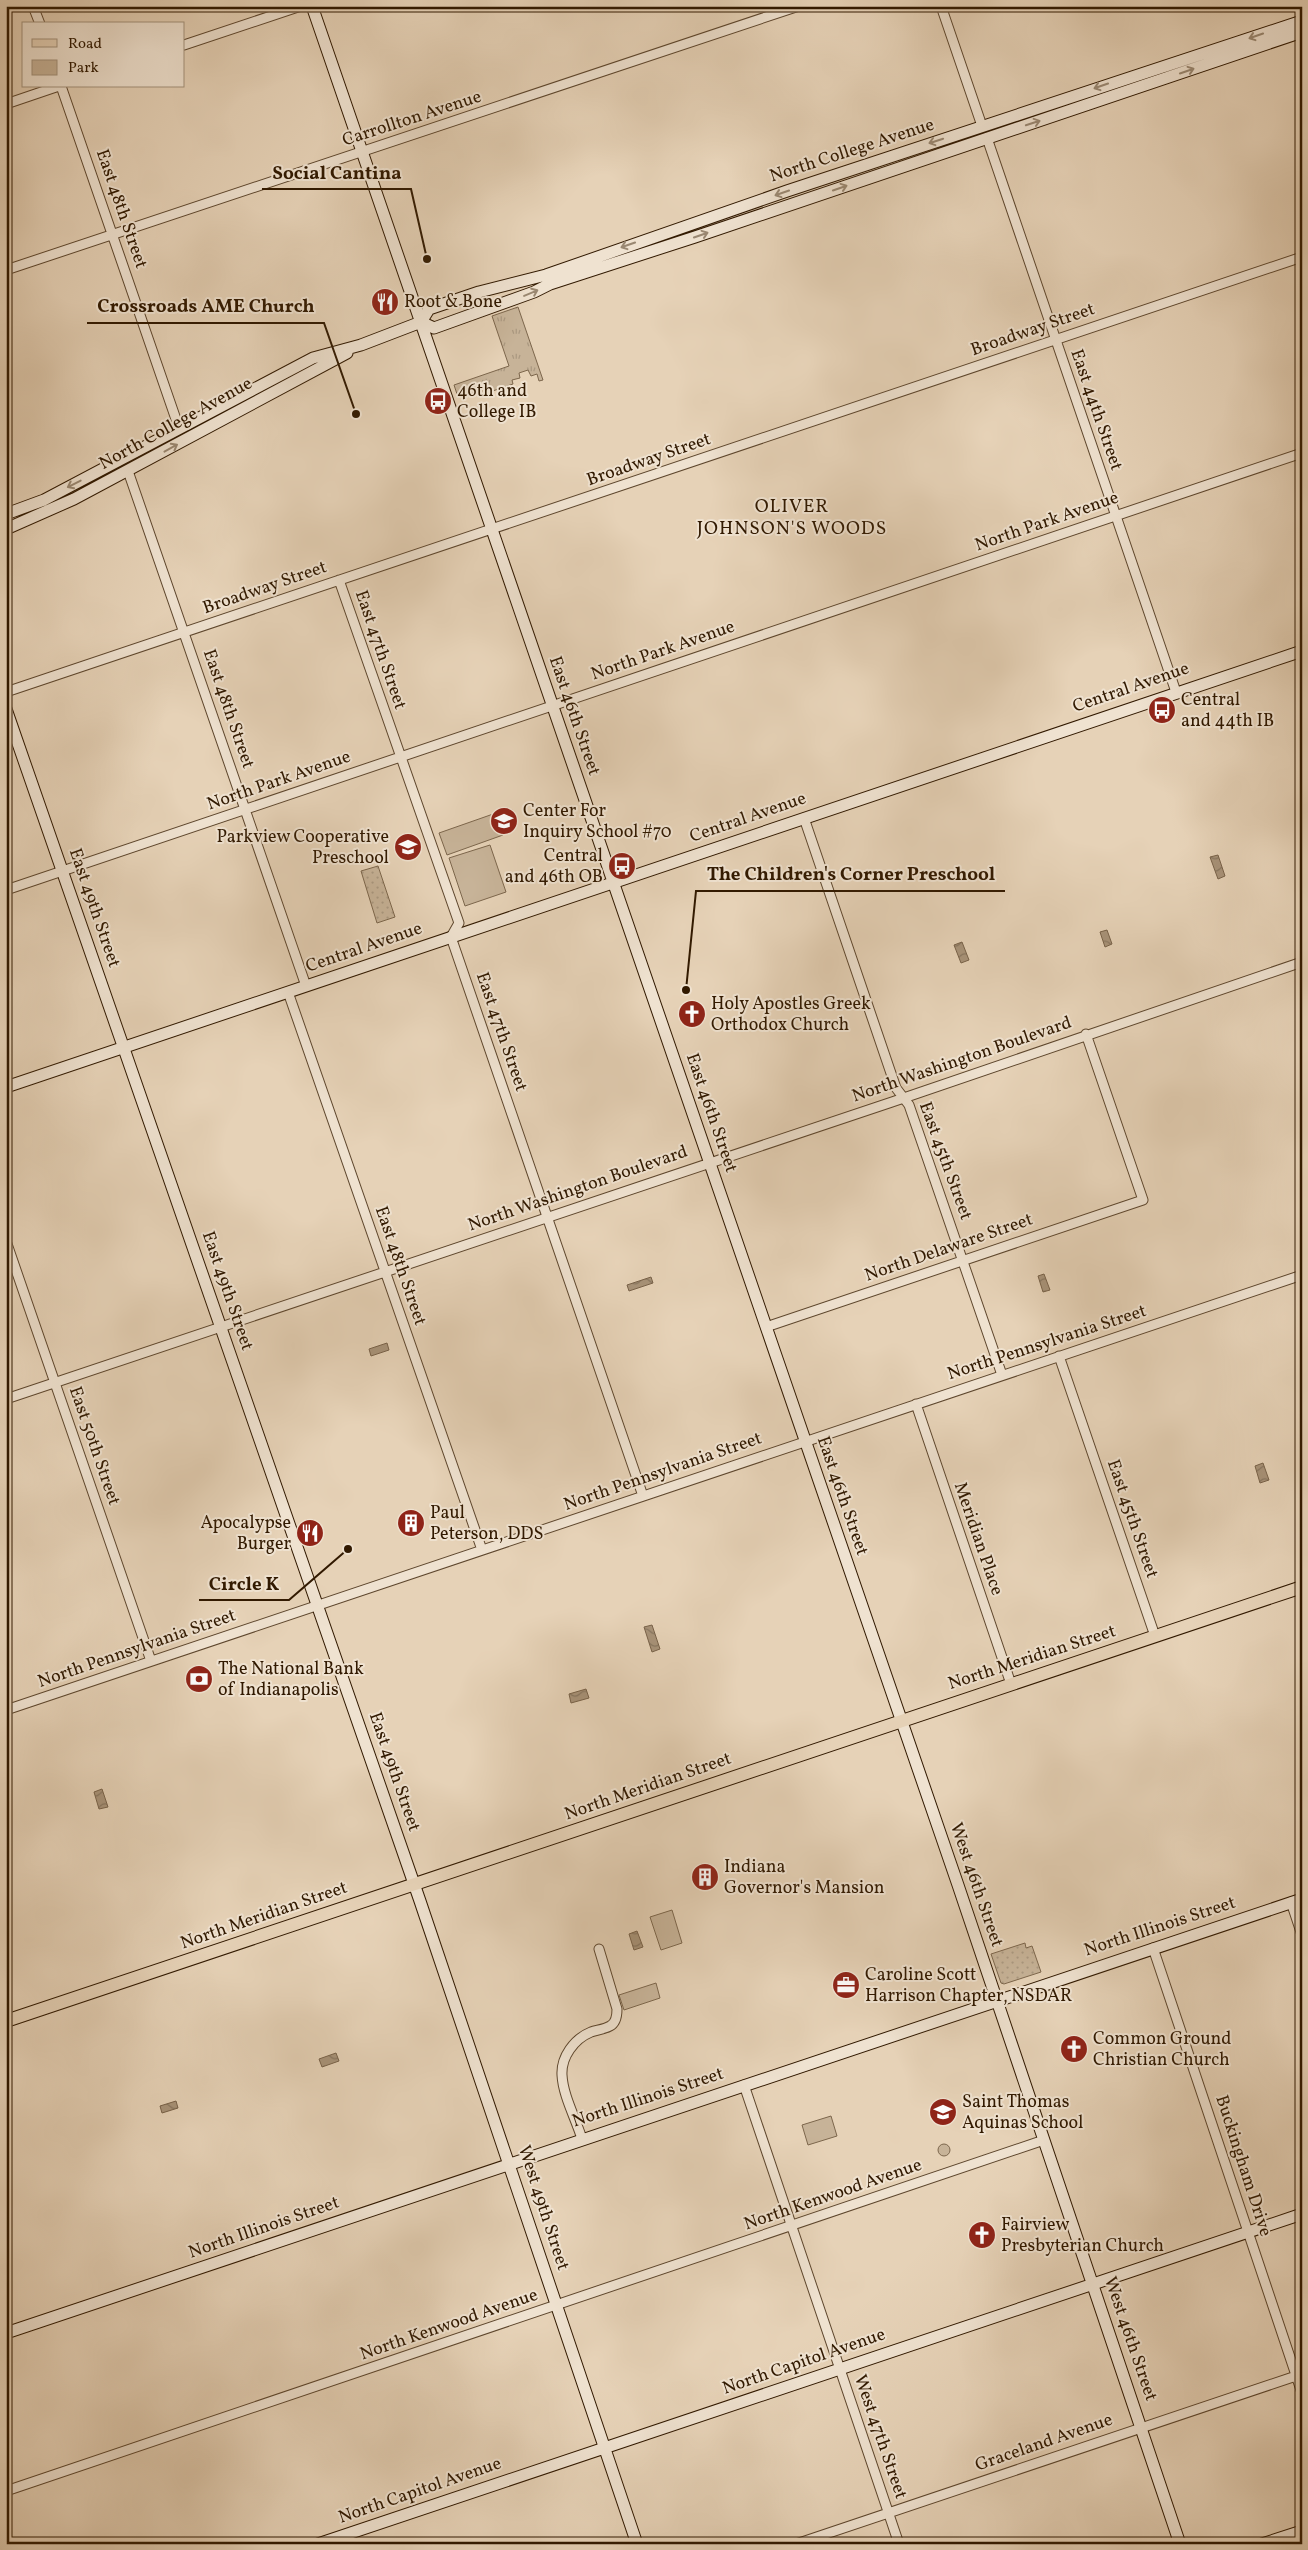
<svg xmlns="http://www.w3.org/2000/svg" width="1308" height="2550" viewBox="0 0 1308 2550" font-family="Vollkorn,serif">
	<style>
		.grass { fill: url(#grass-tufts); stroke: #7c664c }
		.park { fill: #c7b398; stroke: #7c664c }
		.garden { fill: url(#garden-dots); stroke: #7c664c }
		.water { fill: url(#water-waves); stroke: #786249 }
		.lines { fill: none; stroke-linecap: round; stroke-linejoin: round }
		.street-casing { stroke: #5e472e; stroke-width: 11 }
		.secondary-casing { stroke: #311900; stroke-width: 13 }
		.primary-casing { stroke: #311900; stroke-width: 14 }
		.street { stroke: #efe2d0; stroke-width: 9 }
		.secondary { stroke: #efe2d0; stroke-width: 11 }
		.primary { stroke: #e6d2b7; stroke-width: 12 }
		.oneway { stroke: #9a8872 }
		.labels { text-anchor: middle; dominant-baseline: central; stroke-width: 4; stroke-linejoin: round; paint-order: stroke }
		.street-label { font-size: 18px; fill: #311900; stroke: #efe2d0 }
		.poi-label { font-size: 18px; fill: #311900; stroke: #efe2d0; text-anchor: start }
		.neighbourhood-label { font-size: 19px; letter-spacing: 1px; fill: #311900; stroke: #efe2d0 }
		.leader { fill: none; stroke: #311900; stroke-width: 2 }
		.callout-dot { fill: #311900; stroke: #efe2d0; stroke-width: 2 }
		.callout-label { font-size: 19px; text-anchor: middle; font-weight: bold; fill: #311900; stroke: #efe2d0; stroke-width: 4; stroke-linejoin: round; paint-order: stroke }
	</style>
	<defs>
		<pattern id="grass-tufts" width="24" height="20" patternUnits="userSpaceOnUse" patternTransform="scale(1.25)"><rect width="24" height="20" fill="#c7b398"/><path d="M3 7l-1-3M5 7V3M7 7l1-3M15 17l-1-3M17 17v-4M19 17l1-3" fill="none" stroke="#ab9981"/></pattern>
		<pattern id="garden-dots" width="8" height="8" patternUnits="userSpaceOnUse" patternTransform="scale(1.25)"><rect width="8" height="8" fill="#c7b398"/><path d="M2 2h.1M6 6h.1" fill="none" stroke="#ab9981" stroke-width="1.8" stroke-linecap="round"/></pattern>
		<pattern id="water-waves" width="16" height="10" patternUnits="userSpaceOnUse" patternTransform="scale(1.25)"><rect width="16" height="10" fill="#a89379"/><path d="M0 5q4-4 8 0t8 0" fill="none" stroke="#897761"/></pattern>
	</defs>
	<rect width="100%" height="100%" fill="#e6d2b7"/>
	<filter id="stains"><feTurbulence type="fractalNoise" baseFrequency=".004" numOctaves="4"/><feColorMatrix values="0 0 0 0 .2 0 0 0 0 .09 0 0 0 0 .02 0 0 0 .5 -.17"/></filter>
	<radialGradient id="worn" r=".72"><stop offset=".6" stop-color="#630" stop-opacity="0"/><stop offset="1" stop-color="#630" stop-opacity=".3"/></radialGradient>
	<!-- grass -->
	<path class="grass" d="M518 307 543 380 539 381 537 374 531 376 528 370 519 373 520 378 512 380 513 384 481 395 480 391 471 393 470 390 457 394 454 385 509 366 492 316Z"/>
	<!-- park -->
	<path class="park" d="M496 813 503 835 447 855 439 833Z
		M490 845 506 892 465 906 449 858Z
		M672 1910 682 1943 661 1950 650 1917Z
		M656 1983 660 1998 624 2010 619 1995Z
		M831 2116 837 2136 808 2145 802 2125Z
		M938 2150a6 6 0 1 1 12 0a6 6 0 1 1-12 0Z"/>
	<!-- garden -->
	<path class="garden" d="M378 866 395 917 377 923 361 871Z
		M1025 1943 1026 1948 1032 1946 1041 1972 1004 1984 1001 1983 991 1954Z"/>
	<!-- water -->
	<path class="water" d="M1218 855 1225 876 1218 879 1210 857Z
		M1107 930 1112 944 1105 947 1100 932Z
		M962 942 969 960 961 963 954 945Z
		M1044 1274 1050 1290 1043 1292 1038 1276Z
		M651 1277 653 1283 629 1291 627 1285Z
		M387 1343 389 1350 371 1356 369 1349Z
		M1263 1463 1269 1480 1260 1483 1255 1466Z
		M652 1625 660 1649 652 1652 644 1627Z
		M586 1689 589 1698 571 1703 569 1694Z
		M102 1789 108 1807 99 1809 94 1792Z
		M637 1931 643 1947 634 1950 629 1934Z
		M336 2053 339 2061 322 2067 319 2059Z
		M176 2101 178 2108 162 2113 160 2106Z"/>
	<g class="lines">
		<!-- street casing -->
		<g class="street-casing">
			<path id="street" d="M33 6 40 24
				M941 6 982 126
				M184 45 301 6
				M61 86 179 428
				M6 104 59 86
				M987 138 1176 692
				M6 270 799 6
				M128 471 306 986
				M339 580 459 923 451 937 643 1496
				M6 692 1302 257
				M804 818 896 1088 909 1105 1002 1375
				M6 890 1302 453
				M288 992 482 1550
				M6 1241 151 1661
				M766 1327 1143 1200 1086 1034
				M1059 1356 1155 1636
				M6 1399 892 1102 1302 962
				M916 1404 1011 1684
				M6 1710 1302 1275
				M1291 1902 1302 1935
				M1153 1948 1302 2393
				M744 2085 899 2544
				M582 2139C576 2119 563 2096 562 2075 561 2057 574 2039 591 2032 597 2030 605 2029 610 2026 616 2023 617 2016 617 2009L599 1949
				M6 2491 1044 2140
				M796 2544 1302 2374"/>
		</g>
		<!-- secondary casing -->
		<g class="secondary-casing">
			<path id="secondary" d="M312 6 958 1885 1180 2544
				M421 322 434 328 534 292 550 284 695 237 1302 32
				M6 514 44 500 313 358 361 345 421 322 429 309 479 292 546 275 787 191 1302 21
				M6 529 74 499 347 353
				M6 709 420 1901 637 2544
				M6 1087 1302 651
				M6 2333 1302 1899
				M318 2544 1302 2214
				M1262 2544 1302 2531"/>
		</g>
		<!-- primary casing -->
		<g class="primary-casing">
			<path id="primary" d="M6 2021 1302 1587"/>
		</g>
		<!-- street -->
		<use href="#street" class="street"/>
		<!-- secondary -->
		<use href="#secondary" class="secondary"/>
		<!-- primary -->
		<use href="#primary" class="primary"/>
	</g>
	<!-- one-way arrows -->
	<defs><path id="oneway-shaft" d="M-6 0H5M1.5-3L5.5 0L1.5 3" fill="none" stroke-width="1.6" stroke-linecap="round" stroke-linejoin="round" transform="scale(1.25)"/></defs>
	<g class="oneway">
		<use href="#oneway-shaft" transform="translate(1256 36) rotate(161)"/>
		<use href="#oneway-shaft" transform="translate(1187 71) rotate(-19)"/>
		<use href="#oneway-shaft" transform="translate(1101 86) rotate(161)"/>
		<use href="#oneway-shaft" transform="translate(1033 123) rotate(-18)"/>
		<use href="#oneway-shaft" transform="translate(936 141) rotate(162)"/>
		<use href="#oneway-shaft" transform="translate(840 188) rotate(-19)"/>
		<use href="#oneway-shaft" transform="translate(782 193) rotate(161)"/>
		<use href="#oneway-shaft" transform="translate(701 235) rotate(-19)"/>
		<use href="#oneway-shaft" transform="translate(628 245) rotate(161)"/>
		<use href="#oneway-shaft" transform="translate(531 293) rotate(-23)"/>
		<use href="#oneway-shaft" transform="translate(171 448) rotate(-29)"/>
		<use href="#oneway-shaft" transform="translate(74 484) rotate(153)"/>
	</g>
	<!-- icons -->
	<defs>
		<g id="restaurant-disc" transform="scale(1.4375)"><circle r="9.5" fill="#8f2418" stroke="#efe2d0"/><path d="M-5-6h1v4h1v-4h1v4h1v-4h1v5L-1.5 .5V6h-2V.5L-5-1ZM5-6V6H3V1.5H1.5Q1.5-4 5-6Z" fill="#fff"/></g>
		<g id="bus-disc" transform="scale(1.4375)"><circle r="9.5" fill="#8f2418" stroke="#efe2d0"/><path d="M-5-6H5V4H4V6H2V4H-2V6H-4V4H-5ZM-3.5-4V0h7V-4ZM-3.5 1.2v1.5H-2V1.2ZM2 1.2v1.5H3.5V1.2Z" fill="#fff"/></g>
		<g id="school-disc" transform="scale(1.4375)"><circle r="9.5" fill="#8f2418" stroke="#efe2d0"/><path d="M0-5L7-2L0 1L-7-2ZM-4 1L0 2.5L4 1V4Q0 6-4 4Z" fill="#fff"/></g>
		<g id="church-disc" transform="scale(1.4375)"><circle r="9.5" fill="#8f2418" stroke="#efe2d0"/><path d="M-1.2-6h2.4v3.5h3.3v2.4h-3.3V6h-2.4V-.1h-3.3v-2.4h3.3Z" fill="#fff"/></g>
		<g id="building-disc" transform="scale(1.4375)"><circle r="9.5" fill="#8f2418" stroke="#efe2d0"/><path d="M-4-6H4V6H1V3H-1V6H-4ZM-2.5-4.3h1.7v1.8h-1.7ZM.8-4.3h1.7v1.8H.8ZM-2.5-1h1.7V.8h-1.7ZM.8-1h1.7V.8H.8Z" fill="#fff"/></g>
		<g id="bank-disc" transform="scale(1.4375)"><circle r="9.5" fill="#8f2418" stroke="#efe2d0"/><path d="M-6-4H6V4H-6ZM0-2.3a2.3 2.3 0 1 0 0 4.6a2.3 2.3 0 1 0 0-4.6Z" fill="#fff"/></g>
		<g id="office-disc" transform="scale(1.4375)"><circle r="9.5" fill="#8f2418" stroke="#efe2d0"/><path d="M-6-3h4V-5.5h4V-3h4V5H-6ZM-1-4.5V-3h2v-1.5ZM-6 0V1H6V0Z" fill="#fff"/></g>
	</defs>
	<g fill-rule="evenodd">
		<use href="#restaurant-disc" x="385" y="302"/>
		<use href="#bus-disc" x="438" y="401"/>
		<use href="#bus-disc" x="1162" y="710"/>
		<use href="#school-disc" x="504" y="821"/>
		<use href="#school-disc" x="408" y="847"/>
		<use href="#bus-disc" x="622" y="866"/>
		<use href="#church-disc" x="692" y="1014"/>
		<use href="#building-disc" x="411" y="1523"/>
		<use href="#restaurant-disc" x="310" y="1533"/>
		<use href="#bank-disc" x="199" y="1679"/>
		<use href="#building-disc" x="705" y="1877"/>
		<use href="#office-disc" x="846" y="1985"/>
		<use href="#church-disc" x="1074" y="2049"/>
		<use href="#school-disc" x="943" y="2112"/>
		<use href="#church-disc" x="982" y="2235"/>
	</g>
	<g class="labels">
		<!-- street labels -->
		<g class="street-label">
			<text transform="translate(412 119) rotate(-18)">Carrollton Avenue</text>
			<text transform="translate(852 151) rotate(-18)">North College Avenue</text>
			<text transform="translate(121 209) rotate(71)">East 48th Street</text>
			<text transform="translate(1033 330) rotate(-19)">Broadway Street</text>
			<text transform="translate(1096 410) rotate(71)">East 44th Street</text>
			<text transform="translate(176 424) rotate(-29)">North College Avenue</text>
			<text transform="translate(649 460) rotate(-19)">Broadway Street</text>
			<text transform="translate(1047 522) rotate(-19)">North Park Avenue</text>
			<text transform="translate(265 588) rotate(-19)">Broadway Street</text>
			<text transform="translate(380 650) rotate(71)">East 47th Street</text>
			<text transform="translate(663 651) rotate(-19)">North Park Avenue</text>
			<text transform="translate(1131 688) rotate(-19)">Central Avenue</text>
			<text transform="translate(228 709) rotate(71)">East 48th Street</text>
			<text transform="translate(574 716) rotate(71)">East 46th Street</text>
			<text transform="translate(279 781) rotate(-19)">North Park Avenue</text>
			<text transform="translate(748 818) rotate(-19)">Central Avenue</text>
			<text transform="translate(94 908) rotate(71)">East 49th Street</text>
			<text transform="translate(364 948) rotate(-19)">Central Avenue</text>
			<text transform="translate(501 1032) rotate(71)">East 47th Street</text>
			<text transform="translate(962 1060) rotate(-19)">North Washington Boulevard</text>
			<text transform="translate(711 1113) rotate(71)">East 46th Street</text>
			<text transform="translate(945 1161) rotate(70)">East 45th Street</text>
			<text transform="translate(578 1189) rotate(-19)">North Washington Boulevard</text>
			<text transform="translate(949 1248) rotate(-19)">North Delaware Street</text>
			<text transform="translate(400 1266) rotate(71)">East 48th Street</text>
			<text transform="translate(227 1291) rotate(71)">East 49th Street</text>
			<text transform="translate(1047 1343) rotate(-18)">North Pennsylvania Street</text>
			<text transform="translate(94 1446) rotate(71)">East 50th Street</text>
			<text transform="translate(663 1472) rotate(-19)">North Pennsylvania Street</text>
			<text transform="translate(842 1496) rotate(71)">East 46th Street</text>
			<text transform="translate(1132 1519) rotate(71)">East 45th Street</text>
			<text transform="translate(978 1539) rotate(71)">Meridian Place</text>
			<text transform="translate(137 1649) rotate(-19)">North Pennsylvania Street</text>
			<text transform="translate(1032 1658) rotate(-18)">North Meridian Street</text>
			<text transform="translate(394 1772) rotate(71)">East 49th Street</text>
			<text transform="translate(648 1787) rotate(-19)">North Meridian Street</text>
			<text transform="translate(976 1885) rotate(71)">West 46th Street</text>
			<text transform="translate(264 1916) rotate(-19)">North Meridian Street</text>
			<text transform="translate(1160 1927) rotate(-18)">North Illinois Street</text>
			<text transform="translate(648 2098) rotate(-18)">North Illinois Street</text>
			<text transform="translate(1243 2166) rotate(72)">Buckingham Drive</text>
			<text transform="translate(833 2195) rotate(-19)">North Kenwood Avenue</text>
			<text transform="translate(543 2208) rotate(72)">West 49th Street</text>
			<text transform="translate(264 2228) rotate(-19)">North Illinois Street</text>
			<text transform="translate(449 2325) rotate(-19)">North Kenwood Avenue</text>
			<text transform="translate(1130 2339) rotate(71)">West 46th Street</text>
			<text transform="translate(804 2362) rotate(-19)">North Capitol Avenue</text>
			<text transform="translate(880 2437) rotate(71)">West 47th Street</text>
			<text transform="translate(1044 2443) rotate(-19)">Graceland Avenue</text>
			<text transform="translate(420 2491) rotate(-19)">North Capitol Avenue</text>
		</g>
		<!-- poi labels -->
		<g class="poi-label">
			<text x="404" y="302">Root &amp; Bone</text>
			<text x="457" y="391">46th and<tspan x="457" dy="21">College IB</tspan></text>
			<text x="1181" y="700">Central<tspan x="1181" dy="21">and 44th IB</tspan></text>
			<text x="523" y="811">Center For<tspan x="523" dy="21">Inquiry School #70</tspan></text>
			<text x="389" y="837" text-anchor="end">Parkview Cooperative<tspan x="389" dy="21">Preschool</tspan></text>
			<text x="603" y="856" text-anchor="end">Central<tspan x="603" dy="21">and 46th OB</tspan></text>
			<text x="711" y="1004">Holy Apostles Greek<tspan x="711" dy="21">Orthodox Church</tspan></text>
			<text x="430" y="1513">Paul<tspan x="430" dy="21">Peterson, DDS</tspan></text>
			<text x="291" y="1523" text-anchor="end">Apocalypse<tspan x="291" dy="21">Burger</tspan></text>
			<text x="218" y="1669">The National Bank<tspan x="218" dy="21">of Indianapolis</tspan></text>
			<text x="724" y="1867">Indiana<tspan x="724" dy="21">Governor's Mansion</tspan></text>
			<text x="865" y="1975">Caroline Scott<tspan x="865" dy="21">Harrison Chapter, NSDAR</tspan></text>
			<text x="1093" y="2039">Common Ground<tspan x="1093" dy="21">Christian Church</tspan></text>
			<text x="962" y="2102">Saint Thomas<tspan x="962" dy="21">Aquinas School</tspan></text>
			<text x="1001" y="2225">Fairview<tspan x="1001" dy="21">Presbyterian Church</tspan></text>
		</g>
		<!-- neighbourhood labels -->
		<g class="neighbourhood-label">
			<text x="792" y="507">OLIVER<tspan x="792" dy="22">JOHNSON'S WOODS</tspan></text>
		</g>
	</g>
	<!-- callouts -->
	<path class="leader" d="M427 259L411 189H262M356 414L324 323H87M686 990L696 891H1005M348 1549L289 1600H199"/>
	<g class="callout-dot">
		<circle cx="427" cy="259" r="5"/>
		<circle cx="356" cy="414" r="5"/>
		<circle cx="686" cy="990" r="5"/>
		<circle cx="348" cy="1549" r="5"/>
	</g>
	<g class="callout-label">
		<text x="337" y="179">Social Cantina</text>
		<text x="206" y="312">Crossroads AME Church</text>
		<text x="851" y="880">The Children's Corner Preschool</text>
		<text x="244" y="1590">Circle K</text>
	</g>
	<!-- margin -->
	<rect width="1308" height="2550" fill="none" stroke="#e6d2b7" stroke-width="25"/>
	<rect x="8" y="8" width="1293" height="2535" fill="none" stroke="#311900" stroke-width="2.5"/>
	<rect x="12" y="12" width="1283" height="2525" fill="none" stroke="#311900"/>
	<!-- legend -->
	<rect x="22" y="22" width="162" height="65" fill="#efe2d0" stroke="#a3927d"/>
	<rect x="32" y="39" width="25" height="8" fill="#e6d2b7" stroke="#a3927d"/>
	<text x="68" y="48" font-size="15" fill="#311900">Road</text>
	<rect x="32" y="60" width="25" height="15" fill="#c7b398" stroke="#a3927d"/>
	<text x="68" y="72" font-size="15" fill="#311900">Park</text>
	<rect width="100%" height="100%" filter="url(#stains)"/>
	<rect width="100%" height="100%" fill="url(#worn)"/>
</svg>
